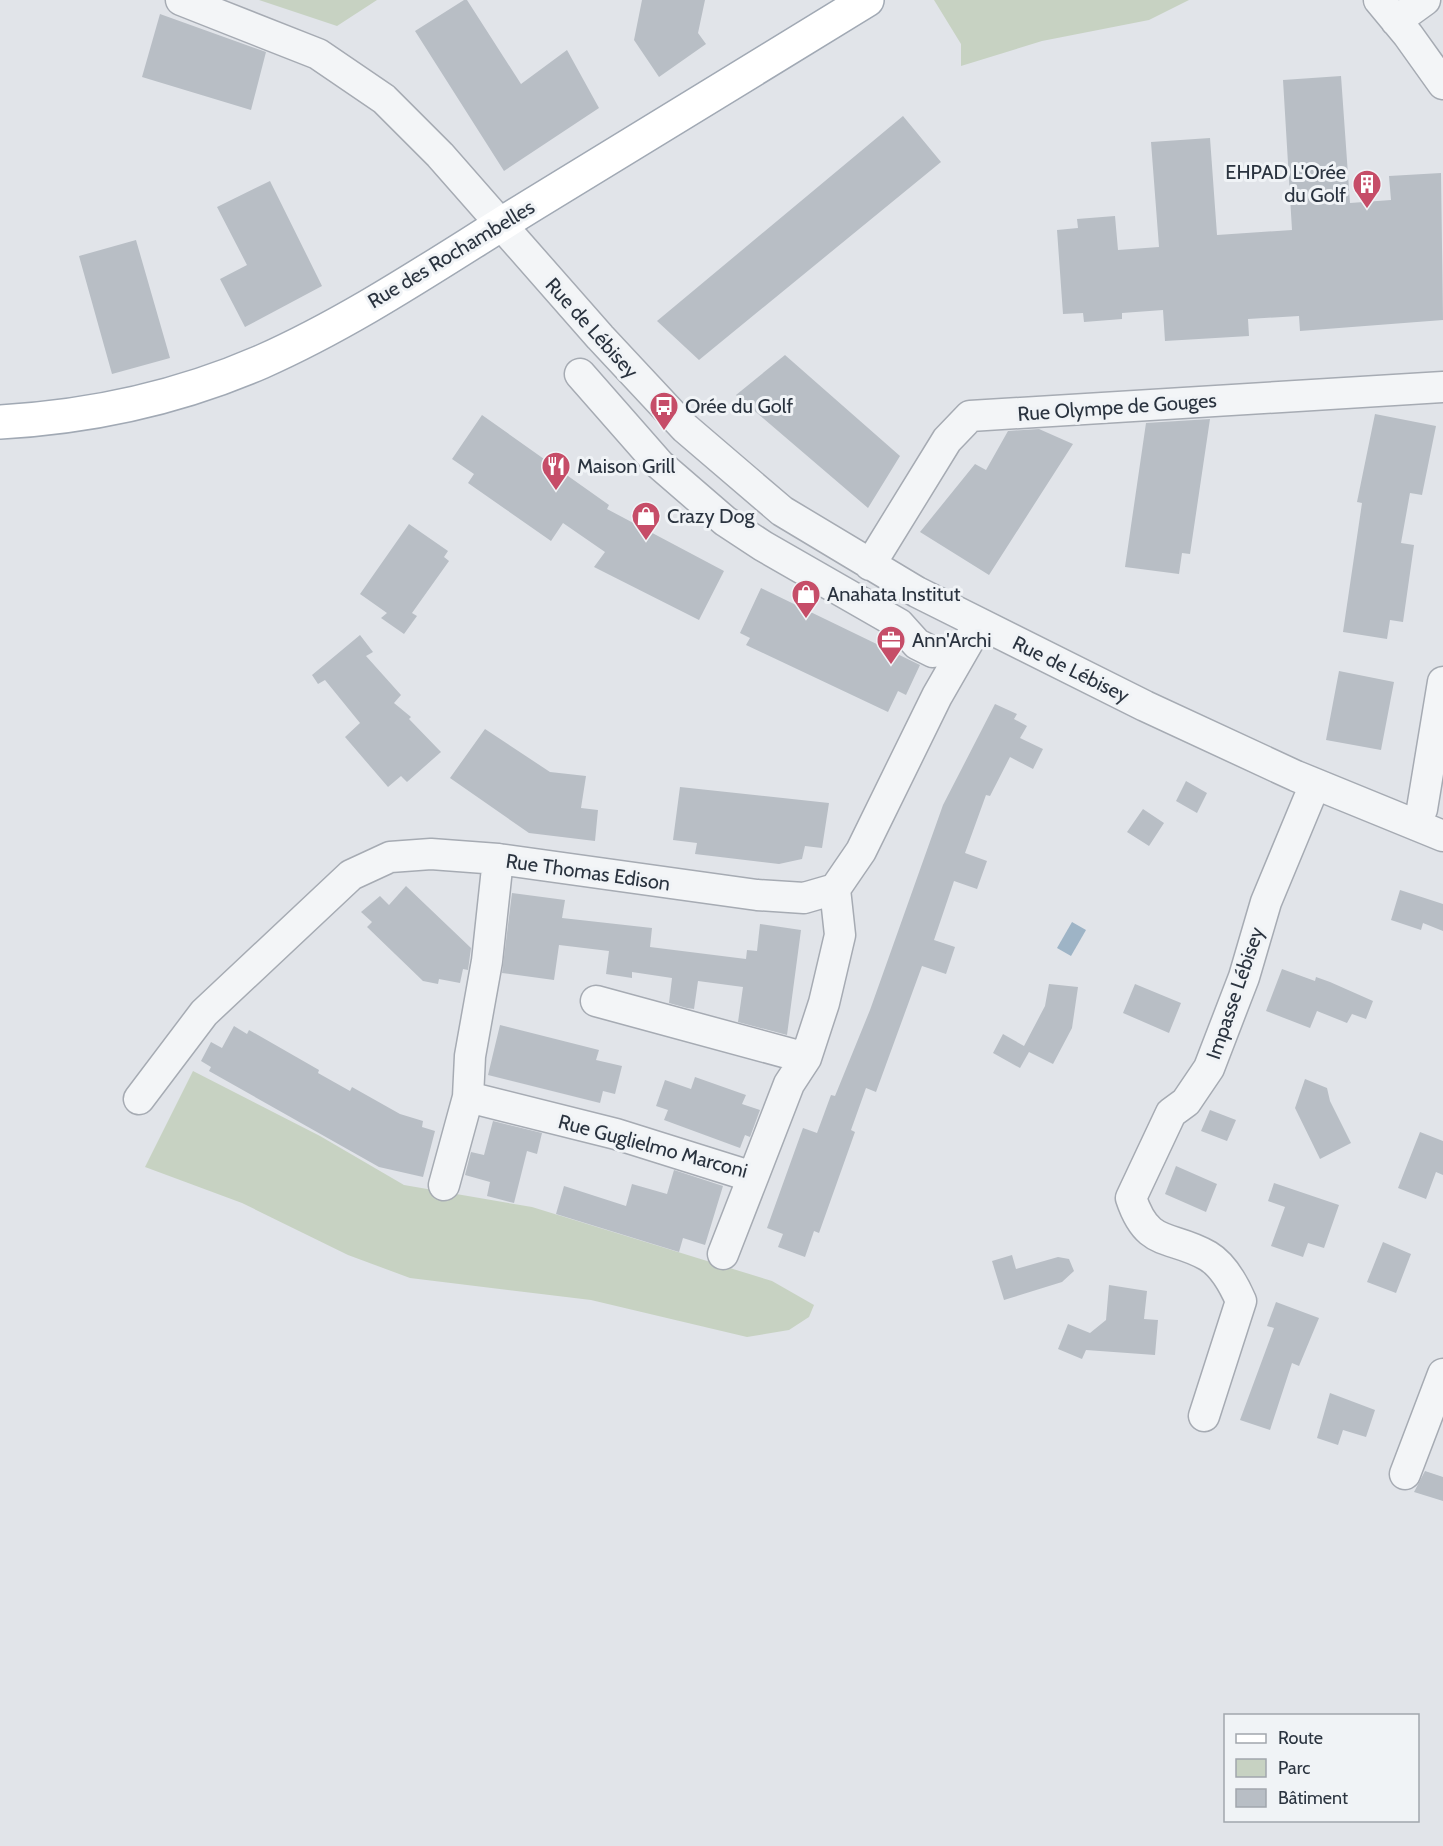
<svg xmlns="http://www.w3.org/2000/svg" width="1443" height="1846" viewBox="0 0 1443 1846" font-family="Cabin,sans-serif">
	<style>
		.green { fill: #c7d2c2 }
		.water { fill: #9eb4c6 }
		.building { fill: #b8bec5 }
		.lines { fill: none; stroke-linecap: round; stroke-linejoin: round }
		.minor-casing { stroke: #a6abb3; stroke-width: 33 }
		.major-casing { stroke: #a1a9b4; stroke-width: 36 }
		.minor { stroke: #f3f5f7; stroke-width: 30 }
		.major { stroke: #fff; stroke-width: 33 }
		.labels { text-anchor: middle; dominant-baseline: central; stroke-width: 6; stroke-linejoin: round; paint-order: stroke }
		.poi-label { font-size: 20px; fill: #2a333f; stroke: #f0f3f6; text-anchor: start }
		.street-label { font-size: 20px; fill: #2a333f; stroke: #f0f3f6 }
	</style>
	<rect width="100%" height="100%" fill="#e1e4e9"/>
	<!-- green -->
	<path class="green" d="M259 0H377L337 26Z
		M934 0H1189L1149 20 1042 41 961 66V44Z
		M193 1071 320 1136 404 1185 532 1207 772 1281 814 1305 809 1317 789 1330 747 1337 591 1300 410 1278 348 1255 242 1203 145 1167Z"/>
	<!-- water -->
	<path class="water" d="M1072 922 1086 930 1071 956 1057 948Z"/>
	<!-- building -->
	<path class="building" d="M464 0H467L521 84 567 50 599 108 504 171 415 31Z
		M642 0H705L698 33 706 44 659 77 634 40Z
		M160 14 266 52 251 110 142 77Z
		M1341 76 1350 203 1391 200 1389 176 1441 173 1443 320 1300 331 1299 316 1248 319 1249 336 1165 341 1163 310 1122 313V319L1084 322 1083 313 1063 314 1057 230 1078 228 1077 219 1115 216 1118 250 1159 247 1151 142 1210 138 1217 235 1292 230 1283 80Z
		M903 116 941 162 699 360 657 321Z
		M270 181 322 286 245 327 220 279 247 265 217 207Z
		M136 240 170 358 112 374 79 256Z
		M785 355 900 456 868 508 736 395Z
		M1375 414 1436 426 1422 495 1410 493 1401 543 1414 545 1403 622 1390 620 1387 639 1343 632 1362 503 1357 502Z
		M482 415 609 505 607 509 724 571 699 620 594 567 605 552 563 523 551 541 468 483 474 474 452 459Z
		M1210 419 1190 554 1182 553 1179 574 1125 567 1146 423Z
		M1039 429 1073 444 989 575 920 532 975 464 986 470 1008 431Z
		M409 524 448 551 444 557 449 561 412 613 417 616 404 634 381 618 387 613 360 594Z
		M761 588 920 665 906 695 898 691 888 712 746 645 750 638 740 633Z
		M360 635 373 652 366 656 401 695 394 703 411 717 409 719 441 752 407 782 401 776 388 787 345 737 360 723 325 680 318 684 312 675Z
		M1339 671 1394 682 1381 750 1326 740Z
		M995 704 1017 714 1014 719 1027 726 1020 738 1043 749 1033 769 1010 757 990 796 986 795 965 853 987 861 977 889 954 881 934 940 955 947 946 974 922 966 876 1092 866 1088 851 1130 855 1132 819 1233 814 1231 805 1257 778 1247 783 1234 767 1228 803 1128 817 1133 831 1095 835 1096 870 1010 943 805Z
		M485 729 550 772 586 776 581 808 598 810 595 841 529 833 450 778Z
		M1186 781 1207 793 1197 813 1176 801Z
		M680 787 829 803 822 848 805 846 802 859 779 864 695 854 697 843 673 840Z
		M1143 809 1164 823 1149 846 1127 832Z
		M406 886 471 948 468 970 463 969 460 983 439 979 438 984 423 981 367 927 372 922 361 912 380 896 389 905Z
		M1400 890 1443 904V931L1423 923 1421 930 1391 920Z
		M512 893 565 900 562 918 652 928 650 947 746 959 747 950 757 951 760 924 801 930 787 1035 738 1022 743 987 698 981 694 1009 687 1008 669 1003 672 978 632 972V978L606 974 609 951 559 945 554 980 502 973Z
		M1282 969 1315 981 1316 977 1330 982 1373 1001 1366 1019 1352 1014 1347 1023 1317 1011 1310 1028 1266 1011Z
		M1049 984 1078 987 1072 1028 1053 1064 1029 1052 1020 1068 993 1053 1003 1034 1024 1046 1045 1006Z
		M1135 984 1181 1003 1169 1033 1123 1013Z
		M500 1025 599 1050 596 1060 622 1066 615 1094 603 1091 600 1103 488 1075Z
		M234 1026 247 1034 249 1030 319 1070 318 1073 350 1091 352 1087 400 1114 423 1121 422 1127 435 1131 423 1177 379 1167 209 1071 211 1067 201 1061 211 1042 222 1048Z
		M695 1077 746 1095 742 1104 760 1110 750 1137 745 1135 740 1148 664 1120 668 1110 656 1106 665 1080 691 1089Z
		M1305 1079 1327 1088 1330 1101 1351 1143 1320 1159 1295 1108Z
		M1210 1110 1236 1120 1227 1141 1201 1131Z
		M493 1121 542 1133 537 1154 527 1151 514 1203 487 1196 490 1182 465 1175 471 1152 484 1155Z
		M1420 1132 1443 1141V1175L1436 1172 1426 1199 1398 1188Z
		M1176 1166 1217 1184 1206 1212 1165 1194Z
		M674 1170 723 1186 705 1245 683 1238 679 1252 556 1214 564 1186 626 1206 632 1184 667 1194Z
		M1274 1183 1339 1205 1324 1248 1308 1243 1303 1257 1271 1246 1285 1207 1268 1201Z
		M1383 1242 1411 1254 1396 1293 1367 1282Z
		M1012 1255 1016 1269 1058 1257 1069 1259 1074 1271 1062 1282 1004 1300 992 1261Z
		M1109 1285 1147 1291 1144 1319 1158 1320 1155 1355 1086 1350 1082 1359 1058 1349 1068 1324 1090 1333 1106 1320Z
		M1276 1302 1319 1318 1299 1366 1292 1363 1270 1430 1240 1420 1274 1328 1267 1326Z
		M1330 1393 1375 1410 1366 1437 1343 1430 1338 1445 1317 1438Z
		M1425 1471 1443 1477V1501L1414 1492Z"/>
	<g class="lines">
		<!-- minor casing -->
		<g class="minor-casing">
			<path id="minor" d="M181 0 318 54 384 99 440 155 600 337 685 428 782 511 917 592 1145 706 1296 776 1443 836
				M1379 0 1408 35 1443 84
				M1396 21 1425 0
				M580 374 659 464 725 521 763 546 899 624 917 644 933 652
				M870 565 947 440 970 416 1443 387
				M1416 825 1422 809 1443 682
				M596 1001 806 1058
				M468 1097 616 1134 753 1177 789 1084 806 1058 824 1003 840 935 835 889
				M139 1099 204 1013 351 875 390 857 431 854 498 859 757 895 804 898 835 889 861 851 937 696 979 623
				M444 1185 468 1097 470 1056 487 961 498 859
				M723 1254 753 1177
				M1204 1416 1241 1301C1234 1285 1223 1265 1208 1256 1170 1234 1148 1249 1131 1198L1171 1113 1186 1102 1209 1068 1244 977 1266 902 1315 784
				M1405 1474 1443 1374"/>
		</g>
		<!-- major casing -->
		<g class="major-casing">
			<path id="major" d="M0 422C90 417 178 398 261 362 358 319 447 257 537 202 647 134 757 67 867 0"/>
		</g>
		<!-- minor -->
		<use href="#minor" class="minor"/>
		<!-- major -->
		<use href="#major" class="major"/>
	</g>
	<!-- icons -->
	<defs>
		<g id="building-pin" transform="scale(1.5)"><path d="M0 17L-7.5 6A9.5 9.5 0 1 1 7.5 6Z" fill="#c64d68" stroke="#f0f3f6"/><path d="M-4-6H4V6H1V3H-1V6H-4ZM-2.5-4.3h1.7v1.8h-1.7ZM.8-4.3h1.7v1.8H.8ZM-2.5-1h1.7V.8h-1.7ZM.8-1h1.7V.8H.8Z" fill="#fff"/></g>
		<g id="bus-pin" transform="scale(1.5)"><path d="M0 17L-7.5 6A9.5 9.5 0 1 1 7.5 6Z" fill="#c64d68" stroke="#f0f3f6"/><path d="M-5-6H5V4H4V6H2V4H-2V6H-4V4H-5ZM-3.5-4V0h7V-4ZM-3.5 1.2v1.5H-2V1.2ZM2 1.2v1.5H3.5V1.2Z" fill="#fff"/></g>
		<g id="restaurant-pin" transform="scale(1.5)"><path d="M0 17L-7.5 6A9.5 9.5 0 1 1 7.5 6Z" fill="#c64d68" stroke="#f0f3f6"/><path d="M-5-6h1v4h1v-4h1v4h1v-4h1v5L-1.5 .5V6h-2V.5L-5-1ZM5-6V6H3V1.5H1.5Q1.5-4 5-6Z" fill="#fff"/></g>
		<g id="shop-pin" transform="scale(1.5)"><path d="M0 17L-7.5 6A9.5 9.5 0 1 1 7.5 6Z" fill="#c64d68" stroke="#f0f3f6"/><path d="M-5-2.5h2.3a2.7 3.5 0 0 1 5.4 0H5L5.5 6h-11ZM-1.5-2.5h3a1.5 2.3 0 0 0-3 0Z" fill="#fff"/></g>
		<g id="office-pin" transform="scale(1.5)"><path d="M0 17L-7.5 6A9.5 9.5 0 1 1 7.5 6Z" fill="#c64d68" stroke="#f0f3f6"/><path d="M-6-3h4V-5.5h4V-3h4V5H-6ZM-1-4.5V-3h2v-1.5ZM-6 0V1H6V0Z" fill="#fff"/></g>
	</defs>
	<g fill-rule="evenodd">
		<use href="#building-pin" x="1367" y="184"/>
		<use href="#bus-pin" x="664" y="406"/>
		<use href="#restaurant-pin" x="556" y="466"/>
		<use href="#shop-pin" x="646" y="516"/>
		<use href="#shop-pin" x="806" y="594"/>
		<use href="#office-pin" x="891" y="640"/>
	</g>
	<g class="labels">
		<!-- poi labels -->
		<g class="poi-label">
			<text x="1346" y="172" text-anchor="end">EHPAD L'Orée<tspan x="1346" dy="23">du Golf</tspan></text>
			<text x="685" y="406">Orée du Golf</text>
			<text x="577" y="466">Maison Grill</text>
			<text x="667" y="516">Crazy Dog</text>
			<text x="827" y="594">Anahata Institut</text>
			<text x="912" y="640">Ann'Archi</text>
		</g>
		<!-- street labels -->
		<g class="street-label">
			<text transform="translate(451 254) rotate(-31)">Rue des Rochambelles</text>
			<text transform="translate(592 328) rotate(48)">Rue de Lébisey</text>
			<text transform="translate(1117 407) rotate(-4)">Rue Olympe de Gouges</text>
			<text transform="translate(1071 669) rotate(26)">Rue de Lébisey</text>
			<text transform="translate(588 872) rotate(8)">Rue Thomas Edison</text>
			<text transform="translate(1235 993) rotate(-71)">Impasse Lébisey</text>
			<text transform="translate(653 1146) rotate(15)">Rue Guglielmo Marconi</text>
		</g>
	</g>
	<!-- legend -->
	<rect x="1224" y="1714" width="195" height="108" fill="#f0f3f6" stroke="#a1a6ad" stroke-width="1.5"/>
	<rect x="1236" y="1734" width="30" height="9" fill="#ffffff" stroke="#a1a6ad" stroke-width="1.5"/>
	<text x="1278" y="1744" font-size="18" fill="#2a333f">Route</text>
	<rect x="1236" y="1759" width="30" height="18" fill="#c7d2c2" stroke="#a1a6ad" stroke-width="1.5"/>
	<text x="1278" y="1774" font-size="18" fill="#2a333f">Parc</text>
	<rect x="1236" y="1789" width="30" height="18" fill="#b8bec5" stroke="#a1a6ad" stroke-width="1.5"/>
	<text x="1278" y="1804" font-size="18" fill="#2a333f">Bâtiment</text>
</svg>
